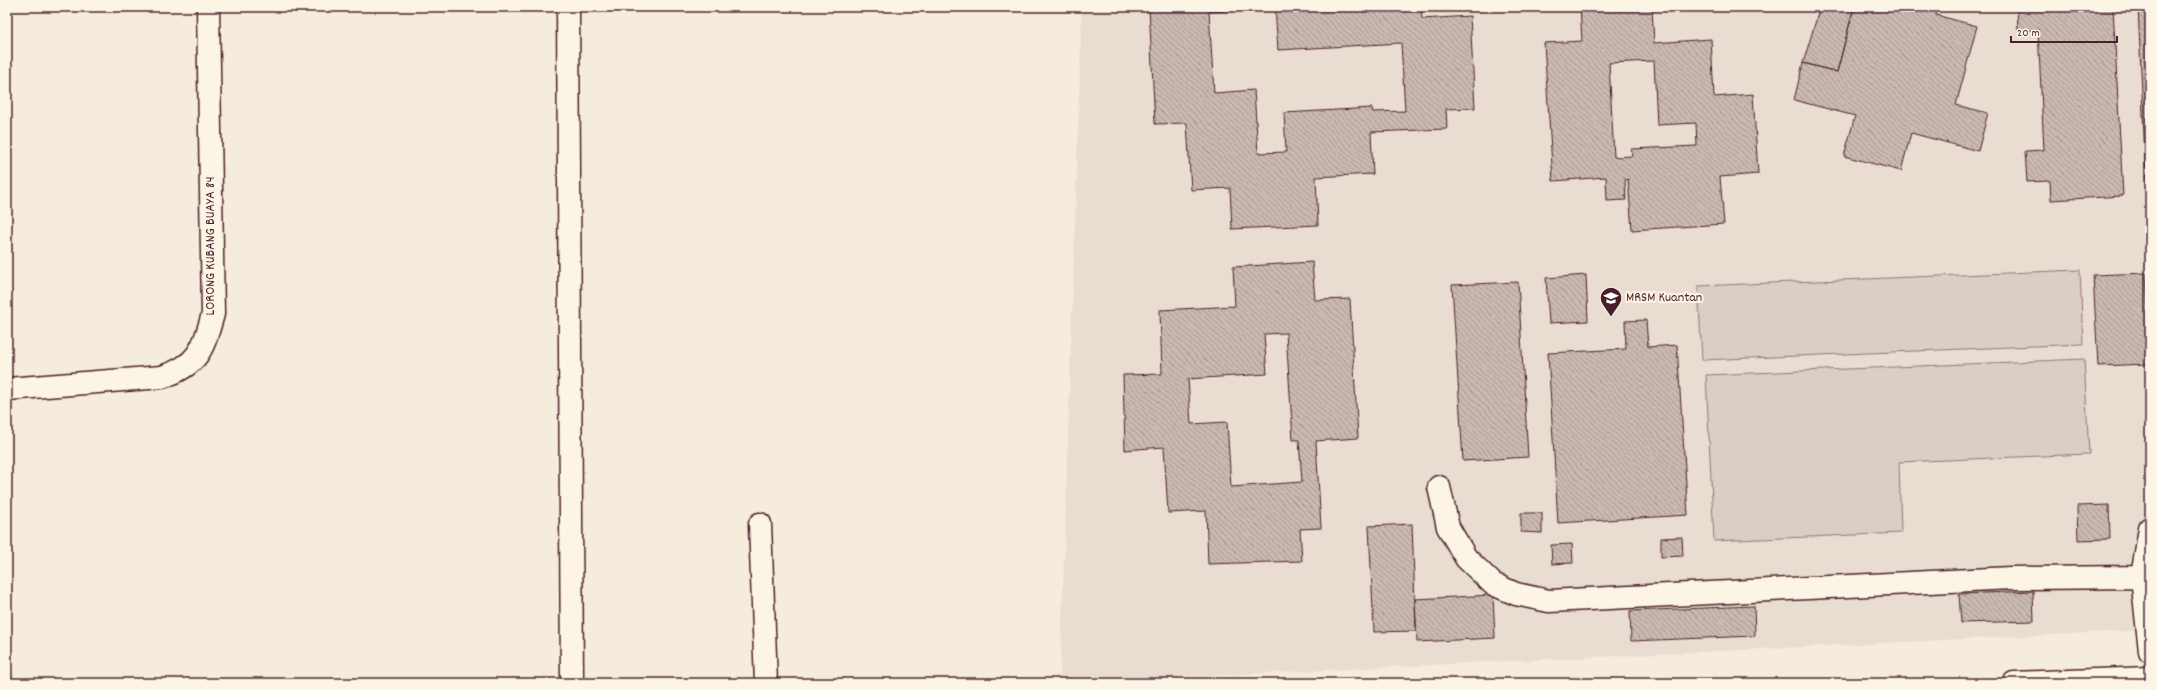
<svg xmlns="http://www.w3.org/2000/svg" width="2157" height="690" viewBox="0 0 2157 690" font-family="Dekko,sans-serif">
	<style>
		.built { fill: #e8ddd0 }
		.grass { fill: #dbcec4; stroke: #927678 }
		.building { fill: url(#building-back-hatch); stroke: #4a1f2b; fill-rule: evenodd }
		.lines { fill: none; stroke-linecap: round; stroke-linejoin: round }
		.minor-casing { stroke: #4a1f2b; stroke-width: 25 }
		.minor { stroke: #fcf5e5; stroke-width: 22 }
		.labels { text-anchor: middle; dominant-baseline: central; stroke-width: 4; stroke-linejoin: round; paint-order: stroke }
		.street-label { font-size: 14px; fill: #4a1f2b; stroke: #fcf5e5 }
		.poi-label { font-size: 14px; fill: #4a1f2b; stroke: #fcf5e5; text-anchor: start }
	</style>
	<defs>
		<pattern id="building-back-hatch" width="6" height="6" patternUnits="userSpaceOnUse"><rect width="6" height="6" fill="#cab9b1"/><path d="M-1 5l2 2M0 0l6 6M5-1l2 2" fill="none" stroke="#a69690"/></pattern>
	</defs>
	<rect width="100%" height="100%" fill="#f5ecde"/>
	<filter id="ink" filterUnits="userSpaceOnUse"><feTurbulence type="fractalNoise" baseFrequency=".025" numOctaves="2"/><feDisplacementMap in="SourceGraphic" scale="8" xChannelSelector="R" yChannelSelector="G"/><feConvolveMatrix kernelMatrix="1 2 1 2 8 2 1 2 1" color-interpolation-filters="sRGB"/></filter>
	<g filter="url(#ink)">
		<!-- built -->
		<path class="built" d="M1082 7H2150V630L1060 683Z"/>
		<!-- grass -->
		<path class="grass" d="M2080 270 2083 344 1702 360 1698 286Z
			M2084 359 2089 454 1899 462 1901 533 1714 541 1706 375Z"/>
		<!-- building -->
		<path class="building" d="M1149 7H1421L1422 19 1470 16 1475 108 1446 109 1447 129 1371 132 1373 174 1316 177 1318 225 1232 229 1230 188 1191 190 1187 123 1155 124ZM1275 8 1278 50 1401 43 1405 111 1373 112 1372 108 1284 113 1286 152 1258 153 1254 90 1214 93 1209 12Z
			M1580 7H1652L1654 43 1711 39 1714 97 1753 94 1758 174 1720 177 1724 224 1632 230 1628 179 1625 180 1626 200 1607 201 1606 177 1553 181 1544 43 1582 41ZM1654 61 1657 125 1696 123 1697 146 1631 149 1632 156 1614 157 1609 63Z
			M1820 7H1854L1837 72 1803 63Z
			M1854 7H1938L1936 15 1977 26 1956 105 1988 113 1978 151 1911 133 1901 171 1844 156 1855 116 1794 100 1803 63 1837 72Z
			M2017 7H2113L2123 196 2051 200 2050 181 2027 182 2025 151 2044 150 2038 30 2018 31Z
			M2138 7H2150V222H2148Z
			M1312 262 1315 300 1350 299 1358 438 1316 441 1321 528 1300 529 1302 561 1208 564 1206 511 1168 513 1164 447 1125 450 1123 375 1162 374 1160 310 1235 306 1233 267ZM1286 333 1293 440H1299L1302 482 1231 487 1227 422 1191 424 1188 379 1267 374 1264 334Z
			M2146 273 2150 364 2098 366 2093 275Z
			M1586 275 1588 321 1549 323 1546 278Z
			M1518 282 1528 457 1463 461 1452 285Z
			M1646 320 1648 347 1677 345 1688 515 1558 523 1548 353 1626 349 1625 321Z
			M2109 505 2110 539 2078 540 2077 506Z
			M1521 513H1542V533L1521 532Z
			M1412 524 1416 631 1374 632 1369 526Z
			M1682 537 1683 556 1661 557V538Z
			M1572 544 1573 563 1552 564 1551 545Z
			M2033 591 2034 621 1961 623 1959 594Z
			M1493 595 1495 638 1417 642 1415 599Z
			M1754 606 1755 636 1631 641 1630 611Z"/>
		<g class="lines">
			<!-- minor casing -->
			<g class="minor-casing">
				<path id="minor" d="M568 7 572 683
					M7 389 162 377C199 365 203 349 213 314L208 7
					M1439 487 1448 527 1466 558 1493 584 1516 594 1549 601 2011 578 2142 577
					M760 524 766 683
					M2150 528 2142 577 2150 651
					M2014 683 2150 678"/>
			</g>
			<!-- minor -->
			<use href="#minor" class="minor"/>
		</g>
	</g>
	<!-- icons -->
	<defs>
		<g id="school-pin" transform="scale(1.15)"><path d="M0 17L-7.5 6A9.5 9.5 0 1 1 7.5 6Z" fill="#4a1f2b" stroke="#fcf5e5"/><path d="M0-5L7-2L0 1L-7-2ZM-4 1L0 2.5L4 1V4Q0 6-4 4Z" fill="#fff"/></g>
	</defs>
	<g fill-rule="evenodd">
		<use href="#school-pin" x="1611" y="298"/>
	</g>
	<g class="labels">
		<!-- street labels -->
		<g class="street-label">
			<text transform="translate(211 246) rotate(-90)">LORONG KUBANG BUAYA 84</text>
		</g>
		<!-- poi labels -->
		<g class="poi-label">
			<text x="1626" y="298">MRSM Kuantan</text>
		</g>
	</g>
	<!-- margin -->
	<rect width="2157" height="690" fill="none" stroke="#fcf5e5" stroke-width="24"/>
	<rect x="12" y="12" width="2133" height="666" fill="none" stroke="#4a1f2b" stroke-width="1.5" filter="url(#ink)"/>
	<!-- scale -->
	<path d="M2011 36v6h106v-6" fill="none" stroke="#4a1f2b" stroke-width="2"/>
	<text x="2017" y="36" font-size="12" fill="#4a1f2b" stroke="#fcf5e5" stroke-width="3" paint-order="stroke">20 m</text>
</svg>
